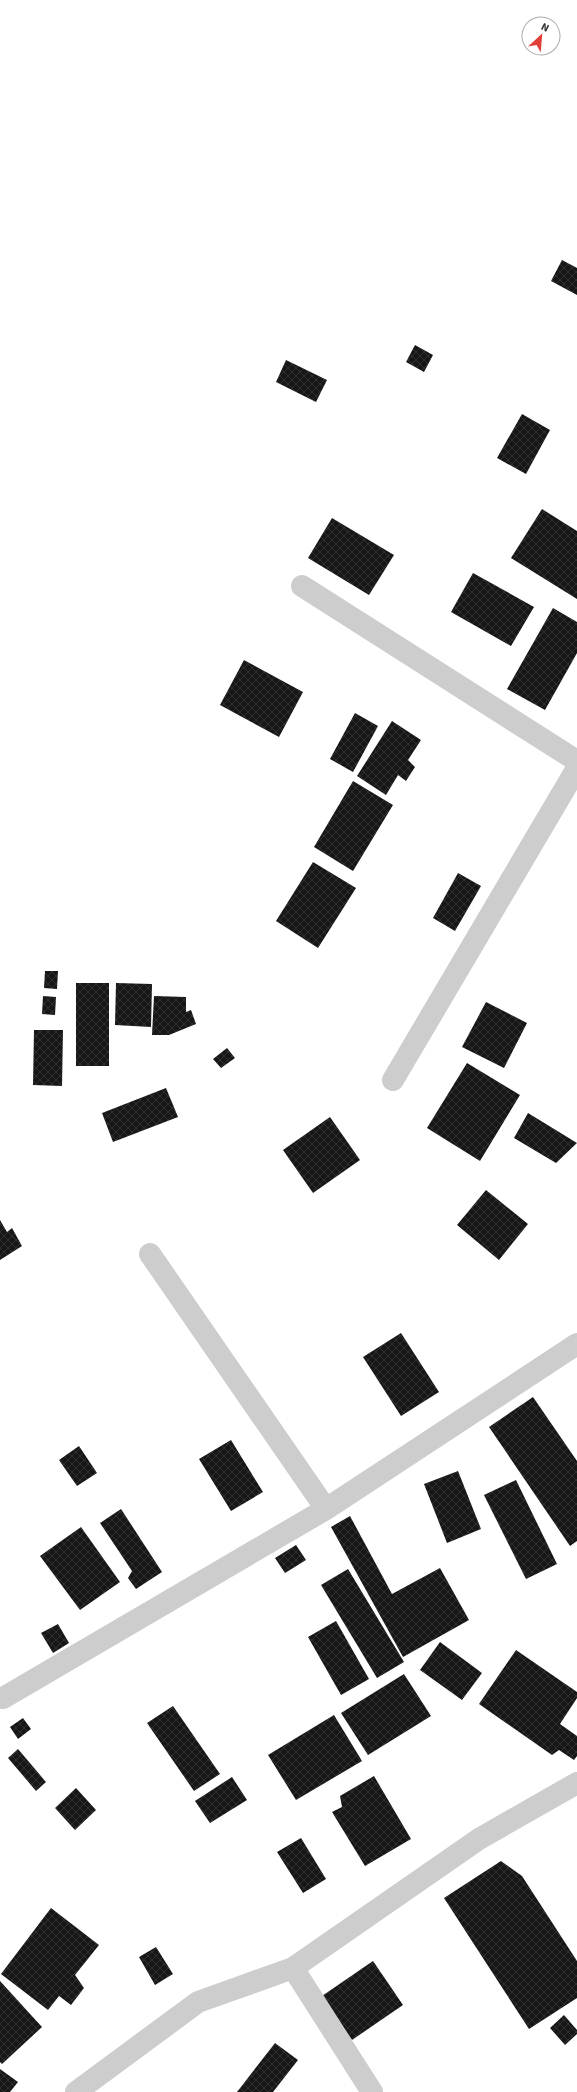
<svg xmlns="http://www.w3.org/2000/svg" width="577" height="2092" viewBox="0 0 577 2092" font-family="'Source Sans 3',sans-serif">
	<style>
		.building { fill: url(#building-cross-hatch) }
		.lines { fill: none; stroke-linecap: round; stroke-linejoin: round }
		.street { stroke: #cdcdcd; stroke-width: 22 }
	</style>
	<defs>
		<pattern id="building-cross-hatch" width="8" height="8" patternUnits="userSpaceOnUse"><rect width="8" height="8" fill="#171717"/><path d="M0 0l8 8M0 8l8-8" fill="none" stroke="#303030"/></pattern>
	</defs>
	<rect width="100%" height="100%" fill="#fff"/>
	<!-- building -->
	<path class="building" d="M562 260 577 268V295L551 281Z
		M415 345 433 355 424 372 406 362Z
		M286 360 327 380 316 402 276 382Z
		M522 414 550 430 526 474 497 458Z
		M542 509 577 531V599L511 558Z
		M332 518 394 555 369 595 308 558Z
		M473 573 534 607 511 646 451 612Z
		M553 608 577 622V653L545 710 507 689Z
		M244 660 303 692 279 737 220 705Z
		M355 713 378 726 353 772 330 759Z
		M392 721 421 740 408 760 415 767 406 781 398 775 386 795 357 776Z
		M353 781 393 805 353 871 314 847Z
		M313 862 356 888 318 948 276 921Z
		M458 873 481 886 455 931 433 918Z
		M45 971H58L57 989 44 988Z
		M76 983H109V1066H76Z
		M116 983 152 984 151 1027 115 1025Z
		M43 996 56 997 55 1015 42 1014Z
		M154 996 186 997V1012L191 1010 196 1024 169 1035H152Z
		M486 1002 527 1023 504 1068 462 1047Z
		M34 1030H63L62 1086 33 1085Z
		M227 1048 235 1058 221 1068 213 1059Z
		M467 1063 520 1095 480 1161 427 1128Z
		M166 1088 178 1117 113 1142 102 1113Z
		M528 1113 577 1143 556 1163 514 1138Z
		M330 1117 360 1160 313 1193 283 1150Z
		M486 1190 528 1224 499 1260 457 1225Z
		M0 1220 7 1232 12 1228 22 1246 0 1260Z
		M401 1333 439 1392 401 1416 363 1357Z
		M533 1397 577 1461V1541L570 1546 489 1427Z
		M231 1440 263 1492 231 1511 199 1459Z
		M79 1446 97 1473 77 1486 59 1460Z
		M458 1471 481 1529 447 1543 424 1484Z
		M516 1480 557 1564 526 1579 484 1495Z
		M121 1509 162 1572 136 1589 128 1578 132 1571 100 1523Z
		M350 1516 392 1594 440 1568 469 1620 403 1657 331 1527Z
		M81 1527 120 1582 80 1610 40 1556Z
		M296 1545 306 1560 285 1573 275 1558Z
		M348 1569 404 1662 377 1678 321 1585Z
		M336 1621 369 1679 341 1695 308 1637Z
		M58 1624 69 1643 53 1653 41 1633Z
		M440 1642 482 1673 462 1700 420 1670Z
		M516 1650 577 1692V1698L560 1724 577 1736V1756L574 1760 559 1750 552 1755 479 1704Z
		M404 1674 431 1716 368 1755 341 1713Z
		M173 1706 220 1774 194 1791 147 1723Z
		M334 1715 362 1761 296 1800 268 1755Z
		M23 1718 31 1729 18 1739 10 1727Z
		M18 1749 46 1782 36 1791 8 1758Z
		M374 1776 411 1839 365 1866 332 1812 342 1807 340 1796Z
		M232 1777 247 1800 210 1823 195 1801Z
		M76 1788 96 1810 75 1830 55 1808Z
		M301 1838 326 1879 303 1893 277 1852Z
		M501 1861 522 1876 577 1961V1998L529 2029 444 1898Z
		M51 1908 99 1945 75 1975 84 1988 71 2005 59 1996 48 2010 1 1974Z
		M156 1947 173 1974 155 1985 139 1957Z
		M373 1961 403 2005 352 2040 322 1996Z
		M0 1981 42 2027 2 2064 0 2062Z
		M564 2015 577 2030V2034L565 2045 550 2028Z
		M275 2043 298 2060 273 2092H237Z
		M0 2069 18 2082 10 2092H0Z"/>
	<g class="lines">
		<!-- street -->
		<path class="street" d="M302 586 577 761
			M393 1080 577 768
			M150 1254 326 1509
			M3 1698 326 1509 577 1344
			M293 1968 372 2092
			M76 2092 198 2002 293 1968 479 1839 577 1783"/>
	</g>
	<!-- north arrow -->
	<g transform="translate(541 36) rotate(26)"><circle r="19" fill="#ffffff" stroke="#acacac"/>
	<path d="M0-3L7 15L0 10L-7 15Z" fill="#e13e38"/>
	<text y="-6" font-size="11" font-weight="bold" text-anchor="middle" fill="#303030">N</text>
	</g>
</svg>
